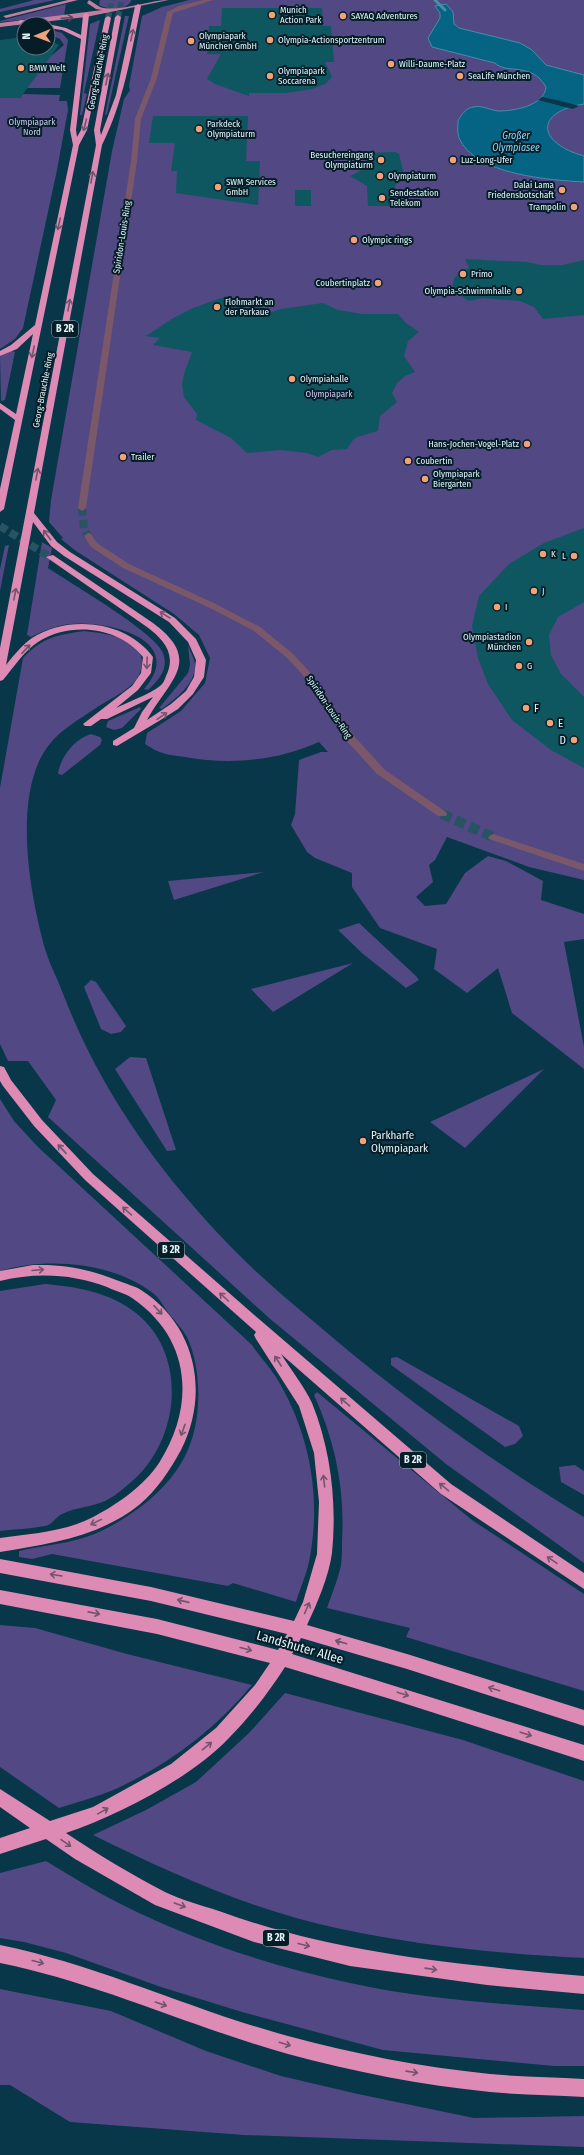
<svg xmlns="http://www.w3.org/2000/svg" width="584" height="2155" viewBox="0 0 584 2155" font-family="'Fira Sans Condensed',sans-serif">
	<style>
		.green { fill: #514884 }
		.water { fill: #056483; stroke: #478fa7 }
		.pier { fill: #073748 }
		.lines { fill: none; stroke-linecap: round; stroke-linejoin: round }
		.stream { stroke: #478fa7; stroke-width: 3 }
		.building { fill: #0e5761 }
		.minor-tunnel-far1 { stroke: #285363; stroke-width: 8; stroke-dasharray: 8 4; stroke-linecap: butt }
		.minor-tunnel { stroke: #285363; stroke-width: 10; stroke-dasharray: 10 5; stroke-linecap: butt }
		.highway-tunnel-far1 { stroke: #285363; stroke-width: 6; stroke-dasharray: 6 3; stroke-linecap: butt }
		.highway-tunnel { stroke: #285363; stroke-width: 8; stroke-dasharray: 8 4; stroke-linecap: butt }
		.minor { fill: #7b5869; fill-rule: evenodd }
		.major { fill: #c17c9f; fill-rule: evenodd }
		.highway { fill: #dd8ab4; fill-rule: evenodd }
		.oneway { stroke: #5a485c }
		.oneway2 { stroke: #71546d }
		.poi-dot { fill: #f0a279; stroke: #051d26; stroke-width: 1.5 }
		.labels { text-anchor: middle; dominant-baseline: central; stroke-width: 4; stroke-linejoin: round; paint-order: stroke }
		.far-poi-label { font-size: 9px; fill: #e2f3fb; stroke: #051d26; text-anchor: start }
		.far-street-label { font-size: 9px; fill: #e2f3fb; stroke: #051d26 }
		.far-park-label { font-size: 9px; fill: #ccc9f2; stroke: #051d26 }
		.far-water-label { font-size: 10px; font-style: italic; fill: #8cd5f6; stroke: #051d26 }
		.shield { fill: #051d26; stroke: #a0b3bb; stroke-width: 1 }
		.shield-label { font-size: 10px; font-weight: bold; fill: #e2f3fb }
		.poi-label { font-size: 11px; fill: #e2f3fb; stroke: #051d26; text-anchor: start }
		.near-street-label { font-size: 13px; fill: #e2f3fb; stroke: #051d26 }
	</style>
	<rect width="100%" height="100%" fill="#073748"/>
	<!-- green -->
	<path class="green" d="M34 0H55L0 12V9Z
		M100 0H131V1C126 11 108 10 99 5Z
		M189 0H584V880L529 867 447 837 435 860 429 865 433 882 416 897 425 906 446 904 465 873 488 856 506 861 543 881 541 900 584 914V939L564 942 584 1047V1069L512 1013 498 968 467 993 434 969 437 949 380 928 352 887V873L315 858 307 852 291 825 295 814 299 760 321 752H328L319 742C277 761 230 765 185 757 169 755 159 754 145 744L147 733 181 711 205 683 210 658 199 635 174 614 76 551 61 539 63 538 49 522 51 500 112 151 124 99 130 90 129 86 142 16 162 7Z
		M66 4 64 16 0 22V21Z
		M125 16H129L107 114 105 115Z
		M100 20 84 93 87 94 82 115H80L90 24Z
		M48 29 62 33 68 40 60 88H27L46 60 64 45 60 39 48 34Z
		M23 94 60 95 59 101H67L68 110 57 170 23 328 15 339 0 349V98H20Z
		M11 351 15 352 5 400 1 401 0 356Z
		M42 542 52 548 48 568C70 583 155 632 163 653 169 669 159 680 148 690L144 689C188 638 105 620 69 624 55 626 43 631 31 637L27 635Z
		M9 545 0 591V569L5 546Z
		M84 631C105 633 149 639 141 669 137 688 111 698 96 708 80 719 61 729 49 745 11 793 30 897 46 952 50 965 57 978 62 991 99 1089 159 1173 232 1248 263 1280 298 1308 332 1337 410 1403 496 1464 584 1517V1563L446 1464 269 1318 48 1117 56 1100 28 1061H8L0 1044V788L23 658C43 637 57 635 84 631Z
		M188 645C190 651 194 658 195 664 196 684 176 698 162 709L159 708 188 673 190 665Z
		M140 707 141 709 122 728 114 730 106 727 108 721Z
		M91 734 100 737 102 740 100 745 62 775 58 774C60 758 74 739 91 734Z
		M264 872 174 900 168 881Z
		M359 923 416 976 419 980 406 988 363 954 338 930Z
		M353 963 273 1012 251 989Z
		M91 980 96 982 126 1026 121 1032 111 1034 101 1029 84 987Z
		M130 1057 146 1058 176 1150 167 1151 115 1069Z
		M544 1069 465 1148 430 1122Z
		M0 1099 14 1121 38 1147 252 1345C259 1356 269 1366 276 1377 310 1433 322 1497 309 1562 306 1575 300 1589 296 1602L233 1583 228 1586 52 1554 32 1559 19 1557V1551C50 1544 81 1543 109 1527 139 1511 168 1488 184 1458 202 1426 203 1371 187 1337 182 1328 173 1319 167 1311 163 1305 159 1298 154 1294 114 1262 47 1257 0 1271Z
		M45 1284C78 1287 109 1292 136 1313 189 1355 180 1442 130 1483 123 1489 114 1497 105 1501 92 1507 76 1507 62 1514 56 1517 52 1525 45 1526 30 1529 15 1529 0 1531V1291Z
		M397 1357 519 1426 523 1436 515 1444 505 1447 391 1365V1358Z
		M317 1392 472 1520 584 1594V1691L406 1637 410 1628 327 1608C332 1594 338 1579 341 1565 342 1557 342 1548 342 1540 345 1489 335 1441 314 1395Z
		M575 1465 584 1471V1495L561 1482 559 1467Z
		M0 1625 35 1628 127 1654 252 1685C217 1727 175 1760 126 1784 105 1795 81 1801 59 1808L0 1767Z
		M285 1693 463 1740 584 1781V1958C503 1954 420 1946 341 1929 254 1911 172 1874 93 1835L146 1810 196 1782 249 1733Z
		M46 1861C63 1871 80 1882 98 1892 176 1935 263 1964 350 1983 427 2000 506 2004 584 2010V2066H554L383 2050 242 2012 161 1987 66 1953 24 1942 0 1938V1873Z
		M0 1989 111 2011 206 2051 281 2076 358 2094 474 2118 584 2116V2147L244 2135 70 2122 10 2085H0Z"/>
	<!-- water -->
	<path class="water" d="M446 4 453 12 454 24 459 28 520 43 532 50 546 65 584 75V104C534 112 537 143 584 156V182C550 180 475 175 459 138 457 132 458 126 458 121 461 115 466 108 473 107 482 105 490 110 498 111 514 111 544 106 546 87 531 61 507 75 495 63L432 47 428 38 440 18V13L435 6Z"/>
	<!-- pier -->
	<path class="pier" d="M542 97 561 101 579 106 573 109 538 100Z"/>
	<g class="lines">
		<!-- stream -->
		<path class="stream" d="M435 0 445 10"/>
	</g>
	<!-- building -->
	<path class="building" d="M222 8H322L323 26H331L334 62H325L332 77 325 84 312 89 286 93H249V96L215 84 207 79 221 54H207L209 26H221Z
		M24 37V48H48V39L59 45 20 98H0V40Z
		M153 116H248L246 161H260L258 205 176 193 177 171H171L175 143H149Z
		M395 152 399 154 405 179 395 185 397 206H368L367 186 350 176 366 168 365 153Z
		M295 190H311V206H295Z
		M465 259 527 262 541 265H563L584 260V315L543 319 534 307 520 301 483 298 469 301 452 290 454 278 469 267Z
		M227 296 256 317 281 309 323 303 338 310 362 314H398L406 323 419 332 408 341 404 356 415 372 405 376 397 383 392 393 397 402 380 416 378 431 357 437 353 440 347 449 332 450 318 457 307 453 281 450 247 453 231 438 196 420 197 414 184 397 182 385 184 374 192 352 153 345 160 338 146 336 175 317 193 308Z
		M584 528V602L558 617 549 635 551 655 561 674 584 697V768L551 750 512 720 488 684 478 658 472 626 479 596 509 564 544 543Z"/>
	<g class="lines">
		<!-- minor-tunnel-far1 -->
		<path class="minor-tunnel-far1" d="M82 508 84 529 88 536"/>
		<!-- minor-tunnel -->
		<path class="minor-tunnel" d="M442 814 493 837"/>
		<!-- highway-tunnel-far1 -->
		<path class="highway-tunnel-far1" d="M118 17 122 0
			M108 18 112 0"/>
		<!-- highway-tunnel -->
		<path class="highway-tunnel" d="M0 526 50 557"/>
		<!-- minor -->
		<path class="minor" d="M203 0H213L173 13 157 78 141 119 137 161 86 508 82 511 78 508 131 161 135 119 151 78 167 12 179 6Z
			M88 533 91 534 97 543 129 564 216 604 260 627 292 653 308 670 354 736 385 770 446 812 447 814 446 816H438L377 774 346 740 302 674 286 657 254 631 210 608 123 568 91 547 84 536Z
			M493 834 584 864V871L489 839 488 837Z"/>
		<!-- major -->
		<path class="major" d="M68 0H78L6 18 3 16Z
			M89 0C93 2 96 5 100 7 117 13 149 0 169 0L86 17 0 27V23L102 10 96 9 87 3Z"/>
		<!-- highway -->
		<path class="highway" d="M138 4 141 6C131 54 124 101 102 145L34 513 57 542 70 552 175 618 196 639 206 660 204 677 193 694 178 709 159 721 117 746 113 745V741L134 728 142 712 153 697 107 719H101L91 726H85L83 724 132 686 141 673 143 657C119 627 71 621 38 642 24 651 14 667 3 680L0 681V648L96 145 94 130 115 17 118 15 121 17 100 130 101 135 116 95 135 6ZM33 522 51 546 64 556 169 622 188 642 196 660 194 677 186 691 171 704 147 720C169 680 204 661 153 623L53 555 46 557 147 627C163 639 177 654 166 676 165 679 163 684 160 686 150 694 128 702 116 708L138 690 151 673 153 657C127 621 69 614 32 638 22 645 14 655 6 665Z
			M86 13 89 15 76 130 77 137 81 130 105 18 108 16 111 18 87 130 79 145 4 509 0 512V489L15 420 0 409V403L16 414 33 334 17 349 0 356V351L11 345 35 325 73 145 70 130 81 39 62 30 48 28V24L66 28 81 35 83 15Z
			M20 20 42 24 18 23Z
			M0 1066 4 1067 11 1080 42 1120 93 1174 259 1319 451 1484 584 1573V1589L441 1494 281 1354C291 1370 304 1386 312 1403 331 1450 337 1503 332 1553 329 1576 317 1604 307 1625L407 1654 584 1710V1726L407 1669 301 1638 292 1654 584 1745V1761L397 1701 285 1667C268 1693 250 1717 228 1739 189 1779 119 1815 66 1833 97 1854 131 1874 165 1892 181 1900 201 1905 219 1911 336 1954 461 1965 584 1976V1994L487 1985 350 1966 254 1942 155 1905 75 1859 46 1839 0 1854V1838L30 1828 0 1807V1789L50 1821 93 1807 171 1764 216 1728 255 1685 270 1663 157 1634 0 1604V1590L157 1619 278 1650 287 1634 151 1601 0 1573V1559L151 1587 294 1621 303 1602 317 1554 319 1502 314 1453 299 1406 256 1339 254 1335 256 1332 85 1180 34 1126 3 1086 0 1081Z
			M33 1265C65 1264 89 1269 119 1281 126 1284 135 1286 141 1290 196 1325 210 1393 181 1450 170 1470 157 1490 139 1505 99 1537 49 1544 0 1552V1538C29 1534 62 1532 89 1519 114 1507 144 1486 159 1463 196 1405 191 1338 132 1298 125 1293 115 1291 107 1287 73 1274 36 1272 0 1281V1271Z
			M0 1945C99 1965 191 2010 288 2036 354 2054 422 2067 490 2074 521 2077 553 2077 584 2079V2097C553 2095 521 2095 490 2092 422 2085 354 2072 288 2054 191 2027 99 1983 0 1963Z"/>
	</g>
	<!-- one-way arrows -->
	<defs><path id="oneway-shaft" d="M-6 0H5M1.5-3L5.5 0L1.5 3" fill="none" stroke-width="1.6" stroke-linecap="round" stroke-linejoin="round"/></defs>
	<use class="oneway" href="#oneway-shaft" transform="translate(67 18) rotate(-5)"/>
	<g class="oneway2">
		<use href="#oneway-shaft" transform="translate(132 35) rotate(-78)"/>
		<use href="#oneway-shaft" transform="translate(107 79) rotate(-79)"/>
		<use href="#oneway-shaft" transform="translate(85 125) rotate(104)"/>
		<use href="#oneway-shaft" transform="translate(92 177) rotate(-80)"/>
		<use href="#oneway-shaft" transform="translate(59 224) rotate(102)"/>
		<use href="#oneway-shaft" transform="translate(69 305) rotate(-80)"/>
		<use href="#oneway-shaft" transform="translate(33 352) rotate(102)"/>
		<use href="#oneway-shaft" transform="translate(37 474) rotate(-79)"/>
		<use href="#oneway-shaft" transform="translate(47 535) rotate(-127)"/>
		<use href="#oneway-shaft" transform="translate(15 594) rotate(-79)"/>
		<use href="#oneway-shaft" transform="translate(165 615) rotate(-148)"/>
		<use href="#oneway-shaft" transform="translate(26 649) rotate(-47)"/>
		<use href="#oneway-shaft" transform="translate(147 663) rotate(92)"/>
		<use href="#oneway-shaft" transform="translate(162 716) rotate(-34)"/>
		<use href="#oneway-shaft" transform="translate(62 1149) rotate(-133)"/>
		<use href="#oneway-shaft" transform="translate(127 1211) rotate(-138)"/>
		<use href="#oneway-shaft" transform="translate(38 1270) rotate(-5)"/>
		<use href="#oneway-shaft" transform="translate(224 1297) rotate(-138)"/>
		<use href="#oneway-shaft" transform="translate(158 1310) rotate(47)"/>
		<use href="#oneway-shaft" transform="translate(278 1361) rotate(-123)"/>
		<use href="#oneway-shaft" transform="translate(345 1402) rotate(-139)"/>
		<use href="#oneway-shaft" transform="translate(183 1430) rotate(110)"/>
		<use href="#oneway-shaft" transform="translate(324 1481) rotate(-96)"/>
		<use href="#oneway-shaft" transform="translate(444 1487) rotate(-141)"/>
		<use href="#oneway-shaft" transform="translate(96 1522) rotate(154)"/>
		<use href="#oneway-shaft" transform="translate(552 1560) rotate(-146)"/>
		<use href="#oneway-shaft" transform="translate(56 1575) rotate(-171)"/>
		<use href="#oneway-shaft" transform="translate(183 1601) rotate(-167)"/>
		<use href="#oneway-shaft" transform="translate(307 1608) rotate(-66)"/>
		<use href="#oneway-shaft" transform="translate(94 1613) rotate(11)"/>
		<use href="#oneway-shaft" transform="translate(341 1642) rotate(-164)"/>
		<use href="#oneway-shaft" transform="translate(246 1649) rotate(15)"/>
		<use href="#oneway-shaft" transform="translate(494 1689) rotate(-162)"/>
		<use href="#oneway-shaft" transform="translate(403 1694) rotate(18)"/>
		<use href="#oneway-shaft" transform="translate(526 1734) rotate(18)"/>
		<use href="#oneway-shaft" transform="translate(207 1746) rotate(-39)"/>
		<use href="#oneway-shaft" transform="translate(103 1811) rotate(-29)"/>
		<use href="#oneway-shaft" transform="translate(66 1843) rotate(35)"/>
		<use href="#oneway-shaft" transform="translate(180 1905) rotate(20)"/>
		<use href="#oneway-shaft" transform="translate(304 1945) rotate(14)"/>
		<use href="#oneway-shaft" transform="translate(38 1962) rotate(15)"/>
		<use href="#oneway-shaft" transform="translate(431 1969) rotate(8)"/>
		<use href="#oneway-shaft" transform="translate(161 2004) rotate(19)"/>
		<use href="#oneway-shaft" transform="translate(285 2044) rotate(17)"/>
		<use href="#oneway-shaft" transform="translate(412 2072) rotate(8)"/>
	</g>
	<!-- markers -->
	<g class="poi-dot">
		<circle cx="272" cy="15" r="4"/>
		<circle cx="343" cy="16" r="4"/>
		<circle cx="270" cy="40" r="4"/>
		<circle cx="191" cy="41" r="4"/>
		<circle cx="391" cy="64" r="4"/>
		<circle cx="21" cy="68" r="4"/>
		<circle cx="270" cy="76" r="4"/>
		<circle cx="460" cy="76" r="4"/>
		<circle cx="199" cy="129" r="4"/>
		<circle cx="381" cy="160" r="4"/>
		<circle cx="453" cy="160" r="4"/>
		<circle cx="380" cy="176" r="4"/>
		<circle cx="218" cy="187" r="4"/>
		<circle cx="562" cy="190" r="4"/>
		<circle cx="382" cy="198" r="4"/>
		<circle cx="574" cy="207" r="4"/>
		<circle cx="354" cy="240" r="4"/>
		<circle cx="463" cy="274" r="4"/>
		<circle cx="378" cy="283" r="4"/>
		<circle cx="519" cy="291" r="4"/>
		<circle cx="217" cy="307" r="4"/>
		<circle cx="292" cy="379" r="4"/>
		<circle cx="527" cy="444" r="4"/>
		<circle cx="123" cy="457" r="4"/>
		<circle cx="408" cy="461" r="4"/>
		<circle cx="425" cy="479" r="4"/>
		<circle cx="543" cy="554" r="4"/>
		<circle cx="574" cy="556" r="4"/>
		<circle cx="534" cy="591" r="4"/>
		<circle cx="497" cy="607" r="4"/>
		<circle cx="529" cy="642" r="4"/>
		<circle cx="519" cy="666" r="4"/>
		<circle cx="526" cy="708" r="4"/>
		<circle cx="550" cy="723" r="4"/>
		<circle cx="574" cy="740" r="4"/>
		<circle cx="363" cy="1141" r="4"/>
	</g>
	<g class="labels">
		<!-- far-poi labels -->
		<g class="far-poi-label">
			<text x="280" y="10">Munich<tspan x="280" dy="10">Action Park</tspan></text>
			<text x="351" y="16">SAYAQ Adventures</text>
			<text x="199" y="36">Olympiapark<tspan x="199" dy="10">München GmbH</tspan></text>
			<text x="278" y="40">Olympia-Actionsportzentrum</text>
			<text x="399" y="64">Willi-Daume-Platz</text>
			<text x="29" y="68">BMW Welt</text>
			<text x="278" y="71">Olympiapark<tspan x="278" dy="10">Soccarena</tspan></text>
			<text x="468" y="76">SeaLife München</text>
			<text x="207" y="124">Parkdeck<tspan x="207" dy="10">Olympiaturm</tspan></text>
			<text x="373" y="155" text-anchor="end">Besuchereingang<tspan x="373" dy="10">Olympiaturm</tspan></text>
			<text x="461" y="160">Luz-Long-Ufer</text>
			<text x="388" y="176">Olympiaturm</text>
			<text x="226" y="182">SWM Services<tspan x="226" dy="10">GmbH</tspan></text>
			<text x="554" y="185" text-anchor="end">Dalai Lama<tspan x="554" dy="10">Friedensbotschaft</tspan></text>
			<text x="390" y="193">Sendestation<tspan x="390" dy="10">Telekom</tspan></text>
			<text x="566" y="207" text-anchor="end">Trampolin</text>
			<text x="362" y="240">Olympic rings</text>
			<text x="471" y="274">Primo</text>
			<text x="370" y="283" text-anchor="end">Coubertinplatz</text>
			<text x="511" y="291" text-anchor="end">Olympia-Schwimmhalle</text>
			<text x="225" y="302">Flohmarkt an<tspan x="225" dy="10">der Parkaue</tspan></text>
			<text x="300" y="379">Olympiahalle</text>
			<text x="519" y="444" text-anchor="end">Hans-Jochen-Vogel-Platz</text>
			<text x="131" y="457">Trailer</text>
			<text x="416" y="461">Coubertin</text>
			<text x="433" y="474">Olympiapark<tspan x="433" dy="10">Biergarten</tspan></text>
			<text x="551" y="554">K</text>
			<text x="566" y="556" text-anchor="end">L</text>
			<text x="542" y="591">J</text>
			<text x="505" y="607">I</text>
			<text x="521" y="637" text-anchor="end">Olympiastadion<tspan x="521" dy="10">München</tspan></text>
			<text x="527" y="666">G</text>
		</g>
		<!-- far-street labels -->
		<g class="far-street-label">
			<text transform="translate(98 72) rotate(-79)">Georg-Brauchle-Ring</text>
			<text transform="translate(122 237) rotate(-81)">Spiridon-Louis-Ring</text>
			<text transform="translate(43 390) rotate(-79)">Georg-Brauchle-Ring</text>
			<text transform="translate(329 707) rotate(56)">Spiridon-Louis-Ring</text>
		</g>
		<!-- far-park labels -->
		<g class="far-park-label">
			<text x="32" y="122">Olympiapark<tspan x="32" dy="10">Nord</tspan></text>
			<text x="329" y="394">Olympiapark</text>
		</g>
		<!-- far-water labels -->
		<g class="far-water-label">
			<text x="516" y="136">Großer<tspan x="516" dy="12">Olympiasee</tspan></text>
		</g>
		<!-- shield labels -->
		<g class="shield">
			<rect x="52" y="321" width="26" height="16" rx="3"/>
			<rect x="158" y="1242" width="26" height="16" rx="3"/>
			<rect x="400" y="1452" width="26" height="16" rx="3"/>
			<rect x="263" y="1930" width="26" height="16" rx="3"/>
		</g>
		<g class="shield-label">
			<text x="65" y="329">B 2R</text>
			<text x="171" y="1250">B 2R</text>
			<text x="413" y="1460">B 2R</text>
			<text x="276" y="1938">B 2R</text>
		</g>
		<!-- poi labels -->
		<g class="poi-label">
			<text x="534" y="708">F</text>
			<text x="558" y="723">E</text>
			<text x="566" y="740" text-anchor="end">D</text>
			<text x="371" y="1135">Parkharfe<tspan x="371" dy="13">Olympiapark</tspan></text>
		</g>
		<!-- near-street labels -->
		<g class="near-street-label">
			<text transform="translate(300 1647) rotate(16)">Landshuter Allee</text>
		</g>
	</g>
	<!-- north arrow -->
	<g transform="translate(36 36) rotate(269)"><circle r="19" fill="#051d26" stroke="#5d737b"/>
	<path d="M0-3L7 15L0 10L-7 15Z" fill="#f0a279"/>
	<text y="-6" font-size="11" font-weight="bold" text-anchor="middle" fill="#e2f3fb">N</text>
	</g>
</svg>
